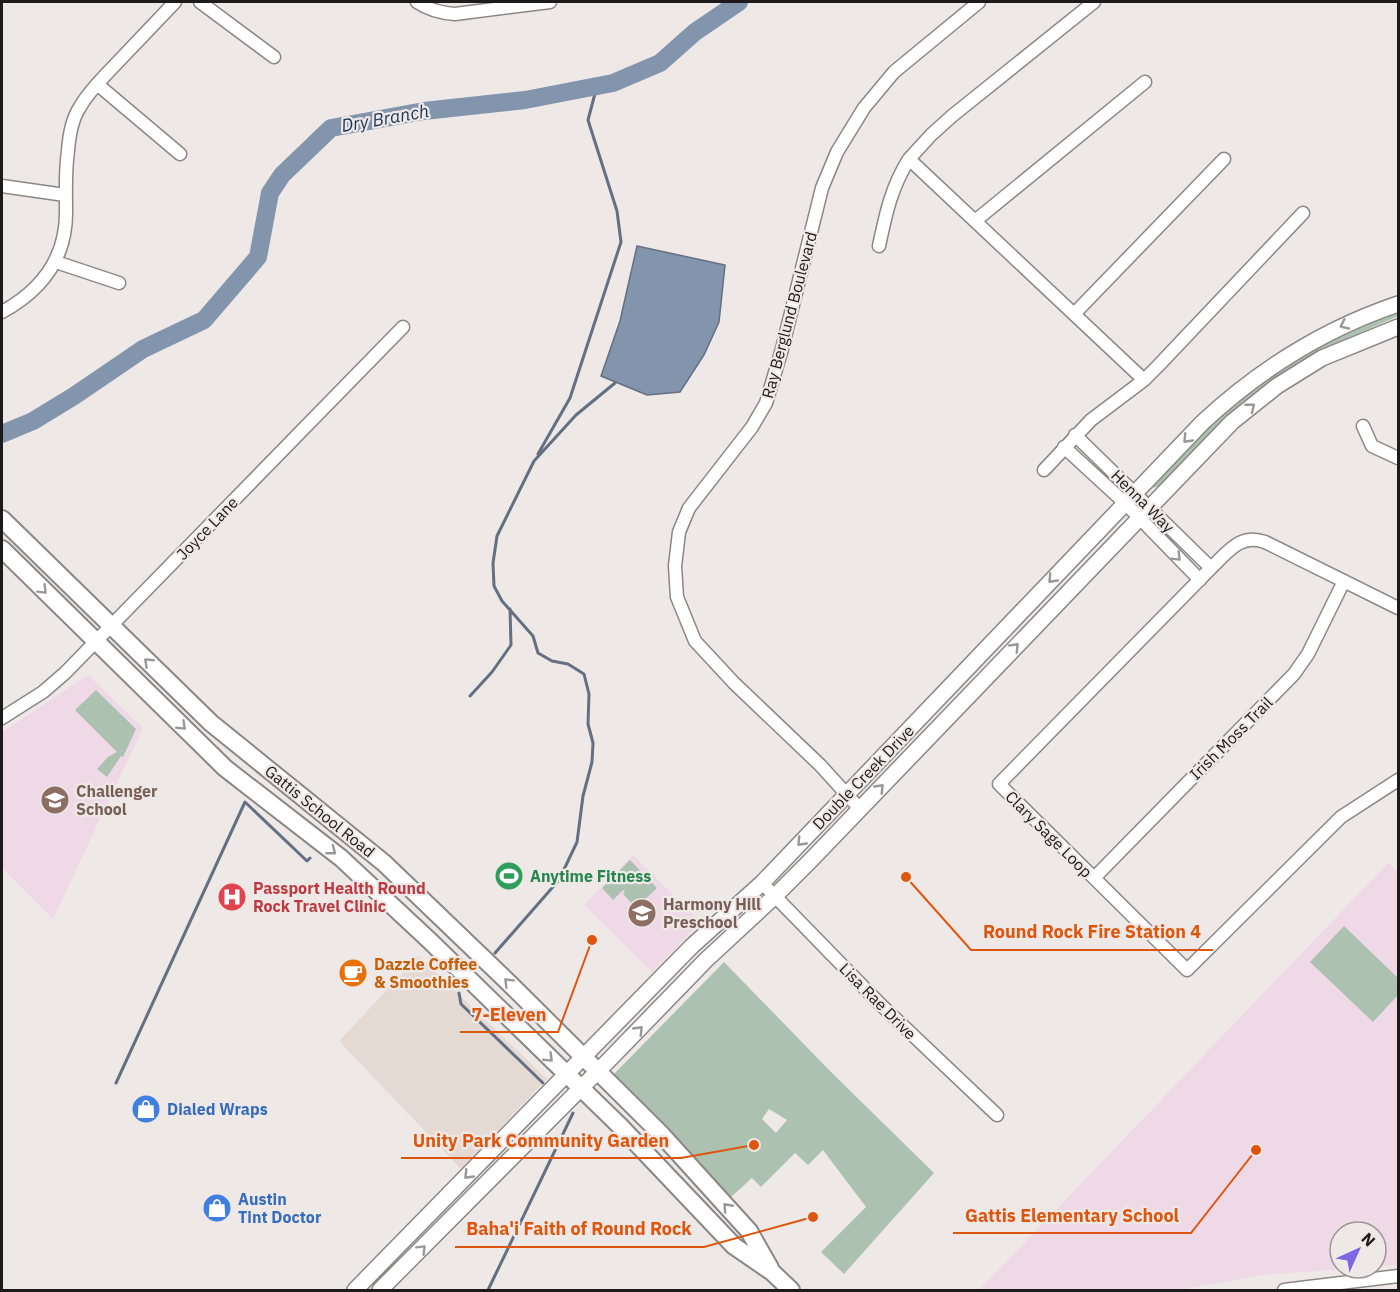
<svg xmlns="http://www.w3.org/2000/svg" width="1400" height="1292" viewBox="0 0 1400 1292" font-family="'IBM Plex Sans',sans-serif">
	<style>
		.built { fill: #e5d9d4 }
		.education { fill: #efd9e6 }
		.green { fill: #adc1b1; fill-rule: evenodd }
		.water { fill: #8394ad; stroke: #646f81; stroke-width: 1.5 }
		.lines { fill: none; stroke-linecap: round; stroke-linejoin: round }
		.stream { stroke: #646f81; stroke-width: 3 }
		.river { stroke: #8394ad; stroke-width: 18 }
		.minor-casing { stroke: #8b8785; stroke-width: 15 }
		.tertiary-casing { stroke: #8b8785; stroke-width: 18 }
		.secondary-casing { stroke: #8b8785; stroke-width: 20 }
		.minor { stroke: #fff; stroke-width: 12 }
		.tertiary { stroke: #fff; stroke-width: 15 }
		.secondary { stroke: #fff; stroke-width: 16 }
		.oneway { stroke: #999898 }
		.labels { text-anchor: middle; dominant-baseline: central; stroke-width: 4.5; stroke-linejoin: round; paint-order: stroke }
		.street-label { font-size: 16px; fill: #1c1a1a; stroke: #eee9e7 }
		.education-label { font-size: 16px; font-weight: bold; fill: #785e54; stroke: #eee9e7; text-anchor: start }
		.leisure-label { font-size: 16px; font-weight: bold; fill: #27864d; stroke: #eee9e7; text-anchor: start }
		.health-label { font-size: 16px; font-weight: bold; fill: #be3a42; stroke: #eee9e7; text-anchor: start }
		.food-label { font-size: 16px; font-weight: bold; fill: #c56008; stroke: #eee9e7; text-anchor: start }
		.shop-label { font-size: 16px; font-weight: bold; fill: #366cbe; stroke: #eee9e7; text-anchor: start }
		.water-label { font-size: 18px; font-style: italic; fill: #193256; stroke: #eee9e7 }
		.leader { fill: none; stroke: #de560d; stroke-width: 2 }
		.callout-dot { fill: #de560d; stroke: #eee9e7; stroke-width: 2 }
		.callout-label { font-size: 18px; text-anchor: middle; font-weight: bold; fill: #de560d; stroke: #eee9e7; stroke-width: 4.5; stroke-linejoin: round; paint-order: stroke }
	</style>
	<rect width="100%" height="100%" fill="#eee9e7"/>
	<!-- built -->
	<path class="built" d="M419 956 547 1079 461 1169 339 1041Z"/>
	<!-- education -->
	<path class="education" d="M88 675 143 728 53 919 2 868V732Z
		M633 855 701 922 652 972 584 905Z
		M1389 862 1398 872V1265L1376 1267V1232H1340V1268H1359L1262 1275 1179 1290H979Z"/>
	<!-- green -->
	<path class="green" d="M1398 309V316L1328 347 1310 357 1222 422 1161 486 1147 489 1232 401 1326 339Z
		M96 690 136 729 123 757 121 756 107 777 97 769 108 757 117 752 75 710Z
		M630 860 657 888 636 908 623 894 625 892 623 890 613 900 602 888Z
		M1344 926 1398 978V995L1373 1022 1310 962Z
		M724 962 830 1071 934 1173 844 1274 821 1252 866 1207 823 1150 808 1165 795 1153 761 1187 752 1178 731 1197 613 1075ZM769 1109 787 1120 776 1133 762 1119Z"/>
	<!-- water -->
	<path class="water" d="M637 246 725 265 719 322 704 355 680 392 647 395 601 376 620 321Z"/>
	<g class="lines">
		<!-- stream -->
		<path class="stream" d="M538 454 570 398 621 242 617 211 588 120 597 86
			M470 696 492 672 511 645 510 609
			M495 953 559 880 577 842 583 796 592 762 593 743 588 724 589 694 584 674 568 664 552 661 538 653 533 636 502 601 494 586 493 563 497 536 534 461 576 415 615 383
			M459 993 461 1004 543 1083
			M116 1083 245 802 307 861 310 858
			M488 1290 573 1113"/>
		<!-- river -->
		<path class="river" d="M2 434 33 421 74 396 143 349 204 320 258 257 270 193 282 175 331 128 424 111 525 100 613 83 660 63 695 32 739 2"/>
		<!-- minor casing -->
		<g class="minor-casing">
			<path id="minor" d="M200 2 274 57
				M417 2C429 10 440 13 455 14L550 2
				M97 84 180 154
				M909 159 931 135 952 116 1094 2
				M2 186 65 195
				M975 221 1145 82
				M879 246C886 213 891 188 909 159L1144 380
				M56 262 119 283
				M2 312C42 290 67 258 66 210 66 190 65 171 68 151 69 137 72 119 80 107 89 91 103 78 115 65 135 44 155 23 175 2
				M1074 314 1224 159
				M1363 426 1372 446 1398 458
				M1075 435 1211 568
				M1064 447 1126 504 1200 580
				M1044 470 1091 420 1144 380 1158 366 1303 213
				M1398 608 1265 542C1240 533 1228 552 1211 568L999 784 1187 970 1341 817 1398 780
				M2 718 43 692 65 673 403 327
				M860 809 820 765 734 683 695 641 677 597 675 566 679 532 689 508 752 427 766 403 782 349 822 188 837 152 864 108 894 72 979 2
				M1094 878 1294 674 1308 654 1344 581
				M762 883 879 1003 997 1115
				M1284 1290 1398 1276"/>
		</g>
		<!-- tertiary casing -->
		<g class="tertiary-casing">
			<path id="tertiary" d="M355 1290 692 946 762 883 1203 422C1260 369 1324 329 1398 304
				M380 1290 608 1061 706 960 775 896 811 860 1232 422 1277 386 1322 358 1398 327"/>
		</g>
		<!-- secondary casing -->
		<g class="secondary-casing">
			<path id="secondary" d="M2 519 211 723 384 863 509 983 662 1135 749 1231 770 1268
				M2 549 225 768 341 858 430 941 621 1127 734 1246 772 1272 791 1290"/>
		</g>
		<!-- minor -->
		<use href="#minor" class="minor"/>
		<!-- tertiary -->
		<use href="#tertiary" class="tertiary"/>
		<!-- secondary -->
		<use href="#secondary" class="secondary"/>
	</g>
	<!-- one-way arrows -->
	<defs><path id="oneway-chevron" d="M-2-3.5L2.5 0L-2 3.5" fill="none" stroke-width="1.6" stroke-linecap="round" stroke-linejoin="round" transform="scale(1.5)"/></defs>
	<g class="oneway">
		<use href="#oneway-chevron" transform="translate(1344 325) rotate(155)"/>
		<use href="#oneway-chevron" transform="translate(1251 407) rotate(-39)"/>
		<use href="#oneway-chevron" transform="translate(1187 439) rotate(134)"/>
		<use href="#oneway-chevron" transform="translate(1177 557) rotate(45)"/>
		<use href="#oneway-chevron" transform="translate(1052 579) rotate(134)"/>
		<use href="#oneway-chevron" transform="translate(43 590) rotate(45)"/>
		<use href="#oneway-chevron" transform="translate(1015 647) rotate(-46)"/>
		<use href="#oneway-chevron" transform="translate(148 662) rotate(-136)"/>
		<use href="#oneway-chevron" transform="translate(182 726) rotate(44)"/>
		<use href="#oneway-chevron" transform="translate(880 788) rotate(-46)"/>
		<use href="#oneway-chevron" transform="translate(801 842) rotate(134)"/>
		<use href="#oneway-chevron" transform="translate(332 851) rotate(38)"/>
		<use href="#oneway-chevron" transform="translate(508 982) rotate(-135)"/>
		<use href="#oneway-chevron" transform="translate(639 1030) rotate(-46)"/>
		<use href="#oneway-chevron" transform="translate(549 1058) rotate(44)"/>
		<use href="#oneway-chevron" transform="translate(468 1175) rotate(134)"/>
		<use href="#oneway-chevron" transform="translate(727 1207) rotate(-132)"/>
		<use href="#oneway-chevron" transform="translate(422 1249) rotate(-45)"/>
	</g>
	<!-- icons -->
	<defs>
		<g id="school-disc" transform="scale(1.5)"><circle r="9.5" fill="#8d6e63" stroke="#eee9e7"/><path d="M0-5L7-2L0 1L-7-2ZM-4 1L0 2.5L4 1V4Q0 6-4 4Z" fill="#fff"/></g>
		<g id="stadium-disc" transform="scale(1.5)"><circle r="9.5" fill="#2e9e5b" stroke="#eee9e7"/><path d="M0-5a6.5 5 0 1 0 0 10a6.5 5 0 1 0 0-10ZM-3.5-1.8h7v3.6h-7Z" fill="#fff"/></g>
		<g id="hospital-disc" transform="scale(1.5)"><circle r="9.5" fill="#e0444e" stroke="#eee9e7"/><path d="M-5-5h3v3.5h4V-5h3V5h-3V1.5h-4V5h-3Z" fill="#fff"/></g>
		<g id="cafe-disc" transform="scale(1.5)"><circle r="9.5" fill="#e8710a" stroke="#eee9e7"/><path d="M-5.5-4.5H6V0H3Q3 3.5 0 3.5H-2.5Q-5.5 3.5-5.5 0ZM3-3.2v2h1.7v-2ZM-6 4.5H4V6H-6Z" fill="#fff"/></g>
		<g id="shop-disc" transform="scale(1.5)"><circle r="9.5" fill="#3f7fe0" stroke="#eee9e7"/><path d="M-5-2.5h2.3a2.7 3.5 0 0 1 5.4 0H5L5.5 6h-11ZM-1.5-2.5h3a1.5 2.3 0 0 0-3 0Z" fill="#fff"/></g>
	</defs>
	<g fill-rule="evenodd">
		<use href="#school-disc" x="55" y="800"/>
		<use href="#stadium-disc" x="509" y="876"/>
		<use href="#hospital-disc" x="232" y="897"/>
		<use href="#school-disc" x="642" y="913"/>
		<use href="#cafe-disc" x="353" y="973"/>
		<use href="#shop-disc" x="146" y="1109"/>
		<use href="#shop-disc" x="217" y="1208"/>
	</g>
	<g class="labels">
		<!-- street labels -->
		<g class="street-label">
			<text transform="translate(789 315) rotate(-75)">Ray Berglund Boulevard</text>
			<text transform="translate(1143 501) rotate(45)">Henna Way</text>
			<text transform="translate(207 528) rotate(-46)">Joyce Lane</text>
			<text transform="translate(1231 738) rotate(-45)">Irish Moss Trail</text>
			<text transform="translate(863 777) rotate(-46)">Double Creek Drive</text>
			<text transform="translate(320 811) rotate(39)">Gattis School Road</text>
			<text transform="translate(1049 834) rotate(45)">Clary Sage Loop</text>
			<text transform="translate(878 1001) rotate(45)">Lisa Rae Drive</text>
		</g>
		<!-- education labels -->
		<g class="education-label">
			<text x="76" y="791">Challenger<tspan x="76" dy="18">School</tspan></text>
			<text x="663" y="904">Harmony Hill<tspan x="663" dy="18">Preschool</tspan></text>
		</g>
		<!-- leisure labels -->
		<g class="leisure-label">
			<text x="530" y="876">Anytime Fitness</text>
		</g>
		<!-- health labels -->
		<g class="health-label">
			<text x="253" y="888">Passport Health Round<tspan x="253" dy="18">Rock Travel Clinic</tspan></text>
		</g>
		<!-- food labels -->
		<g class="food-label">
			<text x="374" y="964">Dazzle Coffee<tspan x="374" dy="18">&amp; Smoothies</tspan></text>
		</g>
		<!-- shop labels -->
		<g class="shop-label">
			<text x="167" y="1109">Dialed Wraps</text>
			<text x="238" y="1199">Austin<tspan x="238" dy="18">Tint Doctor</tspan></text>
		</g>
		<!-- water labels -->
		<g class="water-label">
			<text transform="translate(385 118) rotate(-10)">Dry Branch</text>
		</g>
	</g>
	<!-- callouts -->
	<path class="leader" d="M906 877L971 950H1213M592 940L558 1032H460M754 1145L681 1158H401M1256 1150L1191 1233H953M813 1217L704 1247H455"/>
	<g class="callout-dot">
		<circle cx="906" cy="877" r="6"/>
		<circle cx="592" cy="940" r="6"/>
		<circle cx="754" cy="1145" r="6"/>
		<circle cx="1256" cy="1150" r="6"/>
		<circle cx="813" cy="1217" r="6"/>
	</g>
	<g class="callout-label">
		<text x="1092" y="938">Round Rock Fire Station 4</text>
		<text x="509" y="1021">7-Eleven</text>
		<text x="541" y="1147">Unity Park Community Garden</text>
		<text x="1072" y="1222">Gattis Elementary School</text>
		<text x="579" y="1235">Baha'i Faith of Round Rock</text>
	</g>
	<!-- border -->
	<rect width="1400" height="1292" fill="none" stroke="#1c1a1a" stroke-width="6"/>
	<!-- north arrow -->
	<g transform="translate(1358 1250) rotate(45)"><circle r="28" fill="#eee9e7" stroke="#9a9695" stroke-width="1.5"/>
	<path d="M0-4.5L10 22L0 15L-10 22Z" fill="#7d67e2"/>
	<text y="-9" font-size="16" font-weight="bold" text-anchor="middle" fill="#1c1a1a">N</text>
	</g>
</svg>
